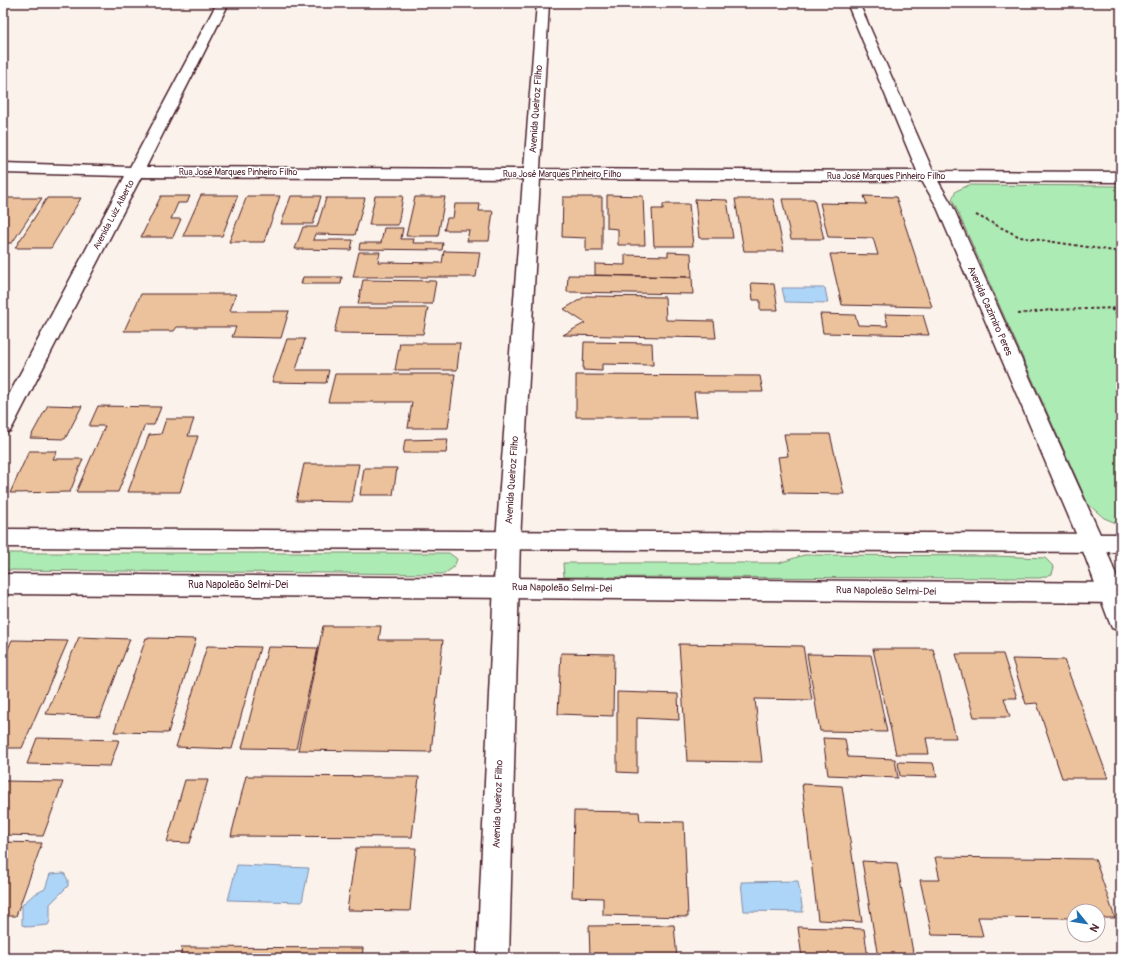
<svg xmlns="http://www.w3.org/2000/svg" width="1124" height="961" viewBox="0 0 1124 961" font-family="Pangolin,sans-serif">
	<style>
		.green { fill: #acecb4; stroke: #7b8670 }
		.water { fill: #add5f8; stroke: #858ca6 }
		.building { fill: #ebc29b; stroke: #4a1f2b }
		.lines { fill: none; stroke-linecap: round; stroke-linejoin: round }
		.street-casing { stroke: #4a1f2b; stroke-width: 3 }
		.secondary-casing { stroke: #4a1f2b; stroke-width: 3 }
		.path { stroke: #4a1f2b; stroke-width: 2; stroke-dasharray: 3 2.5; stroke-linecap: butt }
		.street { fill: #fff; fill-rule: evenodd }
		.secondary { fill: #fff; fill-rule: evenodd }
		.labels { text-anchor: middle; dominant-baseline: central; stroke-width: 3; stroke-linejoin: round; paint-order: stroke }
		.far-street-label { font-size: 9px; fill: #4a1f2b; stroke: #fff }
		.street-label { font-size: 10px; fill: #4a1f2b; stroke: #fff }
	</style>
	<rect width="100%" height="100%" fill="#fbf3eb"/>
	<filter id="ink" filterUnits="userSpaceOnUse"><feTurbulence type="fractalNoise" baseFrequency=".025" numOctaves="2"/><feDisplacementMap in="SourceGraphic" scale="8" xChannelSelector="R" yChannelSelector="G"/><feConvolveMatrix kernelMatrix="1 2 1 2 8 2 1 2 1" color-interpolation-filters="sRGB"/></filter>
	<g filter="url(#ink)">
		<!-- green -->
		<path class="green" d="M969 185 1121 186V525L1104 518 1088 504 952 199 956 191Z
			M3 553H449L457 559 454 567 444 574 3 570Z
			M804 555 994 556 1045 558 1054 567 1052 574 1040 578 564 577 563 563H779Z"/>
		<!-- water -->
		<path class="water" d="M782 288H825L828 303 785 302Z
			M237 865 309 868 302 902 228 900Z
			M64 873 68 880V886L50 904V921L48 925 28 927 22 925V905L33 895 45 889 50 874Z
			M798 881 803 912 744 911 741 882Z"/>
		<!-- building -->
		<path class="building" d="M201 195H238L222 236H183Z
			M607 195 643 196 645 245H618V229L607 228Z
			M161 196H190L187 203H178L171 219H181L173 237H141Z
			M247 196H280L264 242H229Z
			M291 196H321L313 224H281Z
			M375 196H403L398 225H369Z
			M864 196 896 197 932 307 842 305 830 254 878 255 873 238 828 237 820 203 867 204Z
			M415 197H445L438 236H406Z
			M563 197H602V251H586V238L562 237Z
			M3 198H42L12 243H3Z
			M47 198H81L51 248H15Z
			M326 198H365L355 235 315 234 313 240H353L351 250 295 249 303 227H317Z
			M695 199 727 200 733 238H699Z
			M735 199H773L784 251H744Z
			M782 199H814L824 239H791Z
			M455 204H480L479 211H493L489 241H467L469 230H444L447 218H453Z
			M663 204H689L693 246H654L652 209H663Z
			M384 228H403L401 239H414L413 243H443L442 250 359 249 360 243H381Z
			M444 251 480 252 476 277H353L359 252H380L378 262 442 263Z
			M668 252 691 253 692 277 595 275V264L625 265V255L668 256Z
			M568 275 692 277 693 294 567 292Z
			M303 277H342L341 284H301Z
			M363 280 436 281 432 304H358Z
			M751 283 774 284 778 310H760V300H753Z
			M141 294H236L230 311H289L281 338 232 337 236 327H177L174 331H124Z
			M586 296 665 297 666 320 714 321 716 338 563 335 585 323 564 309Z
			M340 308H428L423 334 334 333Z
			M820 314 855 315 858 325 888 326 885 314 923 315 929 335 823 333Z
			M287 339H305L296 370H329L326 383 272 382Z
			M584 342 652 343 653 365 602 364V371L583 370Z
			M400 343H460L457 370H395Z
			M335 374H455L448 428H408L412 402H328Z
			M576 375 760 376 763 392H694L697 417H576Z
			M48 405 82 406 65 439 30 438Z
			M98 406 161 407 154 425H145L118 492H76L105 426H89Z
			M166 419H194L188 436H198L180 492H128L149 435 161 434Z
			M784 434H830L844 494 784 493 778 457 788 456Z
			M448 439 446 453H403L405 440Z
			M29 451H57L53 459H83L70 492 10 493Z
			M304 464H359L352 502 296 501Z
			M364 468H397L393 495H360Z
			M323 626H381L379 640H443L431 752 298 750Z
			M79 637 130 639 100 717 46 714Z
			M146 638 196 639 168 733 114 732Z
			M12 640 68 641 22 748H3V660Z
			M679 644 803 646 812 700 755 699 762 762 687 761Z
			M207 646 260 647 232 749 176 747Z
			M268 647 318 648 296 749 242 748Z
			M873 649H933L956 738H926L929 754H896Z
			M561 653 614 654 613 716 558 714Z
			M807 654 871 655 887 732 820 731Z
			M956 654H1003L1017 698H1004L1010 717H974Z
			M1012 659 1064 660 1108 778H1062L1037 703 1026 704Z
			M617 692 678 694 679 720 637 718V773L617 772Z
			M37 738 119 740 110 766 27 764Z
			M823 738 845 739 848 757 895 759 898 778 828 775Z
			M898 762 933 763 937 777 900 776Z
			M246 776 419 777 412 837 231 836Z
			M185 780H208L190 843 167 842Z
			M3 781 63 782 43 836 3 835Z
			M802 784 842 786 862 922 818 920Z
			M574 811 639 812 640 821 684 822 688 917 603 915V898L572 897Z
			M3 842 42 843 16 916H3Z
			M356 848H416L410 911 347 910Z
			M935 857 1095 859 1115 918H1098V911H1074V918L978 917 983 936 932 935 920 880H940Z
			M862 861 897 863 914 958H878Z
			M674 925 677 958H590L589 926Z
			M798 927 864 929 868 958H802Z
			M182 947 363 948 362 958H180Z"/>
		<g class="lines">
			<!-- street casing -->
			<g class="street-casing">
				<path id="street" d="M217 3H229L146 167 524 169 537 3H549L540 169 917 171 847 3H859L933 171 1121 172V182L938 181 952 205 1104 543 1121 589V631L1112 628 1109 621 1080 543 936 205 922 181 540 179 520 540 509 958H477L496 540 523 179 141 177 13 426 10 431 3 433V406L125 176 3 173V163L130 167Z"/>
			</g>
			<!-- secondary casing -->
			<g class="secondary-casing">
				<path id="secondary" d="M3 529 1121 534V552L3 547Z
					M3 574 1121 583V603L3 594Z"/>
			</g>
			<!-- path -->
			<path class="path" d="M976 215 1020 237 1121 252
				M1121 261V270
				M1111 309 1121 317
				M1018 314 1051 310 1121 308"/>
			<!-- street -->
			<use href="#street" class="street"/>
			<!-- secondary -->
			<use href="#secondary" class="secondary"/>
		</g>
	</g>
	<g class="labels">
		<!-- far-street labels -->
		<g class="far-street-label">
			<text x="238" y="172">Rua José Marques Pinheiro Filho</text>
			<text x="562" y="174">Rua José Marques Pinheiro Filho</text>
			<text x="886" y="176">Rua José Marques Pinheiro Filho</text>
			<text transform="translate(114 215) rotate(-62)">Avenida Luiz Alberto</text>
		</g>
		<!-- street labels -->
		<g class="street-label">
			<text transform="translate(536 109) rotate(-86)">Avenida Queiroz Filho</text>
			<text transform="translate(990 311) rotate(66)">Avenida Cazimiro Peres</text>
			<text transform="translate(512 480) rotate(-86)">Avenida Queiroz Filho</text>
			<text x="238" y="585">Rua Napoleão Selmi-Dei</text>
			<text transform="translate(562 588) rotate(1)">Rua Napoleão Selmi-Dei</text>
			<text transform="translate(886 591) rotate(1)">Rua Napoleão Selmi-Dei</text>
			<text transform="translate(498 804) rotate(-88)">Avenida Queiroz Filho</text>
		</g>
	</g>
	<!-- margin -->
	<rect width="1124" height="961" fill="none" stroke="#fff" stroke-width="16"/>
	<rect x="8" y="8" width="1108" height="945" fill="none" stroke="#4a1f2b" stroke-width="1.5" filter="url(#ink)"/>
	<!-- north arrow -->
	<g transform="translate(1086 923) rotate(120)"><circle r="19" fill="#ffffff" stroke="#b7a5aa"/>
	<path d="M0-3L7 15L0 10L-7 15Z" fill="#1f6fb2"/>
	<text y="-6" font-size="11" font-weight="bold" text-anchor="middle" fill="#4a1f2b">N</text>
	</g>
</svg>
